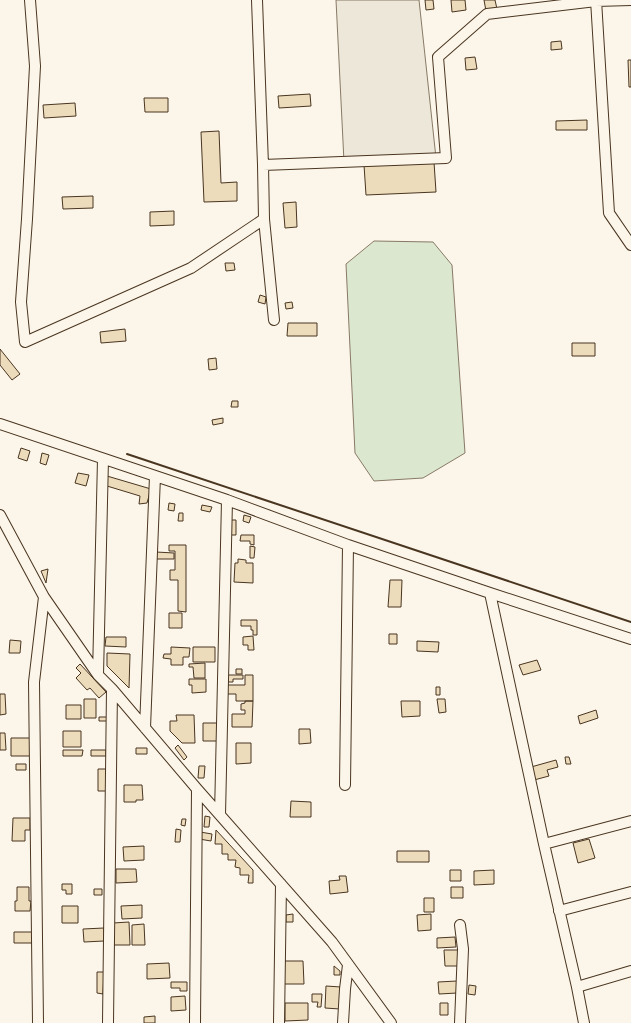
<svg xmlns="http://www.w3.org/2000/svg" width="631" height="1023" viewBox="0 0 631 1023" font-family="Manrope,sans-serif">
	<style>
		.green { fill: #dce7d0; stroke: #887966 }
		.parking { fill: #ede7d9; stroke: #887966 }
		.building { fill: #ecdcbc; stroke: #4a3520 }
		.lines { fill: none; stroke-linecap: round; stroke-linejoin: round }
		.minor-casing { stroke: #4a3520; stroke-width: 12 }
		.minor { stroke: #fbf6e9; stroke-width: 10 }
		.wall { stroke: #4a3520; stroke-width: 2 }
	</style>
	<rect width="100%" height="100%" fill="#fbf6e9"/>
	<!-- green -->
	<path class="green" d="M374 241 433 242 452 265 465 453 423 478 374 481 355 453 346 264Z"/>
	<!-- parking -->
	<path class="parking" d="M336 0H419L436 158 344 162Z"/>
	<!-- building -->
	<path class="building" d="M425 0H433L434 9 426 10Z
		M451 0H465L466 10 452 12Z
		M484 0H495L497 9 486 11Z
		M561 41 562 49 551 50V42Z
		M475 57 477 69 466 70 465 58Z
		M628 60H631V87H629Z
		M310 94 311 106 279 108 278 96Z
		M144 98H168V112H145Z
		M75 103 76 116 44 118 43 105Z
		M587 120V130H556V121Z
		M219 131 221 183 237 182V201L204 202 201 132Z
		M434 162 436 192 366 195 364 165Z
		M93 196V208L63 209 62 197Z
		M296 202 297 227 285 228 283 203Z
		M174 211V225L150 226V212Z
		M225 263H234L235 270 226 271Z
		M260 295 266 297 265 304 258 302Z
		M292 302 293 308 286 309 285 303Z
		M288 323H317V336H287Z
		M125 329 126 341 101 343 100 332Z
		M572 343H595V356H572Z
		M0 349 20 374 12 380 0 365Z
		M216 358 217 369 209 370 208 359Z
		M232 401H238V407H231Z
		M223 418V423L213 425 212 420Z
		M21 448 30 451 27 461 18 458Z
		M42 453 49 455 46 465 40 463Z
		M78 473 89 475 86 486 75 483Z
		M107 476 151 489 147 503 139 504 140 496 107 486Z
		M169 503 175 504 174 511 168 510Z
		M202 505 212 507 210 512 201 510Z
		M179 513H183V521H178Z
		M244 515 251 517 249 523 243 521Z
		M230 520H236V535H229Z
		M241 535H254V545L250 544V541H240Z
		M169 545H186V612L178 611V580H170V570H175V551H169Z
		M250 546 255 547 254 558H250Z
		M156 552 174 553V559H156Z
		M238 559 246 560V563H253V583L234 582 235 563H238Z
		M48 569 46 583 41 571Z
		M390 580H402L401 607H388Z
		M169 613H182V628H169Z
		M241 620H257V635H253V630H251V626H241Z
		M389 634H397V644H389Z
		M253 636 254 650H248V645H243V637Z
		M106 637H126V647L105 646Z
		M10 640 21 641 20 653H9Z
		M417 641 439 642 438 652 417 651Z
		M171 647 190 648 189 657H183V665H171V659L163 658 164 654H171Z
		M193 647H215V662H193Z
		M107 653 130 654 129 688 107 666Z
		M537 660 541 670 523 675 519 665Z
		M205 663V678H194L193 667H189V664Z
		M80 664 106 692 99 698 90 688 87 690 76 678 81 673 76 668Z
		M236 669H242V674H236Z
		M225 675H243V679H233V682H225Z
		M245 675H253V701H236V694H226V685H245Z
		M189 679H206V692L192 693V685H189Z
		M436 687H440V695H436Z
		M0 694H5L6 714 0 715Z
		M84 699H96V718H84Z
		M437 699H445L446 712 439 713Z
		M245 701H253L252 727H232V714H245V710H241V704L245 703Z
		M401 701H420V716L402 717Z
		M66 705H81V719H66Z
		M596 710 598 718 580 724 578 716Z
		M176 715H194L195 743H182L170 731V721H177Z
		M99 717H107V721H99Z
		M203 723H217V741H203Z
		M299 729H310L311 743 299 744Z
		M63 731H81V747H63Z
		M0 733H5L6 750H0Z
		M11 738H31V756H11Z
		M236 743H251V763L236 764Z
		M178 745 187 757 184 760 175 748Z
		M136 748H147V754H136Z
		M63 750H83L82 756H63Z
		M91 750H106V756H91Z
		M565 757H569L571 764H566Z
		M556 760 558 767 547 770 549 776 534 780 531 767Z
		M16 764H26V770H16Z
		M199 766H205L204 778H198Z
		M98 769H106V791H98Z
		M124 785H142L143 800H136V802H124Z
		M291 801 311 802V817H290Z
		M205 816 210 817 209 827H204Z
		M13 818H30V830H25V841H12Z
		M182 819H186L185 826 181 825Z
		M176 829 181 830 180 842H175Z
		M216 830 253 870V883H248L249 875H240V868L235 867 236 860H228V854H222V844H215Z
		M200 832 212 834 211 841 199 839Z
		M589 839 595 858 578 863 573 843Z
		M144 846V860L124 861 123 847Z
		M397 851H429V862H397Z
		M116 869H136L137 882 116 883Z
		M450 870H461V881H450Z
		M494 870V884L474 885V871Z
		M339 876H346L348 892 330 894 329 881 340 880Z
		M62 884H72V894H66V890H62Z
		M17 887H29V901H31L30 911H15V901H17Z
		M451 887H463V898H451Z
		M94 889H102V895H94Z
		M424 898H434V912H424Z
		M142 905V918L122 919 121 906Z
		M62 906H78V923H62Z
		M293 914V922H286V915Z
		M431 914V930L418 931 417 915Z
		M129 922 130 945H114L113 923Z
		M144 924 145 945H132V925Z
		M104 928V941L84 942 83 929Z
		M14 932H33L34 943H14Z
		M455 937 456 947 437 948V938Z
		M444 950H460V966H445Z
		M284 961H303L304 984H284Z
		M169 963 170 978 147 979V964Z
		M334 966 340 971V975H334Z
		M97 972H104L103 994 97 993Z
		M457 981V993L439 994 438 982Z
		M171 982H187V991H180V988H171Z
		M469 985 476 986 475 995 468 994Z
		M326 986 341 987 340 1009 325 1008Z
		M312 994H322L321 1007H317L318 1002H312Z
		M185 996 186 1010 171 1011V997Z
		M285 1003H308V1020L285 1021Z
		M440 1003H448V1015H440Z
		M155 1016V1023H144V1017Z"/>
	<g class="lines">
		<!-- minor casing -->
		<g class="minor-casing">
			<path id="minor" d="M30 0 35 66 27 219 21 302 25 342 191 268 264 219
				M257 0 263 165 264 219 274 320
				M596 0 609 213 631 245
				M263 165 446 158 438 57 487 14 596 1 631 0
				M0 424 227 500 348 545 490 593 631 639
				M0 515 44 597 98 675 112 689 197 789 332 942 391 1023
				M490 593 544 844 577 987 584 1023
				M98 675 103 459
				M145 728 155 476
				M345 785 348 545
				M220 815 227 500
				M544 844 631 821
				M559 911 631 892
				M577 987 631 971
				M38 1023 34 682 44 597
				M108 1023 112 689
				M195 1023 197 789
				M279 1023 281 884
				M343 1023 345 989 348 965
				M460 1023 463 949 460 925"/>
		</g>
		<!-- minor -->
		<use href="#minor" class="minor"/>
		<!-- wall -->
		<path class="wall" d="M127 454 631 622"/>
	</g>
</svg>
